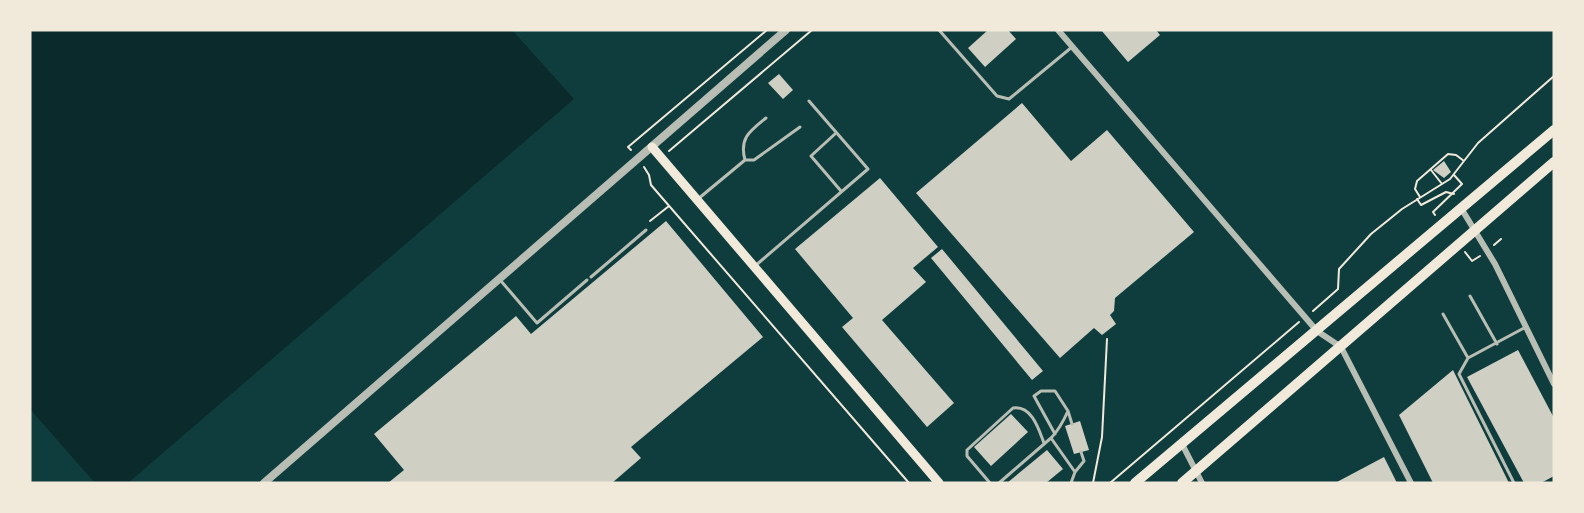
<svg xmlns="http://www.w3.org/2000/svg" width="1584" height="513" viewBox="0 0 1584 513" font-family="Montserrat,sans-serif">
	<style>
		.water { fill: #0a2a2b }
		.building { fill: #cfcfc3 }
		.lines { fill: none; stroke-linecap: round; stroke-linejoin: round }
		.path { stroke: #f1e9da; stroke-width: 2 }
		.service { stroke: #b8beb3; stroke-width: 3 }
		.minor { stroke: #b8beb3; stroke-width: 6 }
		.tertiary { stroke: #b8beb3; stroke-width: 8 }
		.secondary { stroke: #f1e9da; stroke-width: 9 }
		.trunk { stroke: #f1e9da; stroke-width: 10 }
	</style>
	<rect width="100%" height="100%" fill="#0f3d3e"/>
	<!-- water -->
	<path class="water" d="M30 30H512L574 99 128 483H95L30 409Z"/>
	<!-- building -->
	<path class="building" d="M988 30H1008L1016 39 985 67 968 48Z
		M1101 30H1156L1160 35 1128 62Z
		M779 74 793 90 783 99 768 83Z
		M1022 103 1071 161 1107 130 1194 232 1115 298 1114 311 1110 315 1116 324 1102 335 1094 328 1060 358 916 193Z
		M1444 161 1451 172 1444 178 1433 170Z
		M880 178 938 247 913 268 926 282 882 320 954 403 927 427 842 327 853 318 795 249Z
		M666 221 763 337 631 447 641 458 612 483H388L404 470 374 434 516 316 531 334Z
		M942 249 1043 371 1032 380 931 258Z
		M1518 350 1554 418V476L1541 483H1524L1467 377Z
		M1453 370 1509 483H1433L1399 415Z
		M1011 414 1028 432 991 466 974 447Z
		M1080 421 1089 450 1074 454 1065 426Z
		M1047 450 1063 469 1046 483H1007Z
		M1384 457 1397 483H1335Z"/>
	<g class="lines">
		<!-- path -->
		<path class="path" d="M631 150 628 147 767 30
			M669 151 812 30
			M644 167 649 175 651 185 909 483
			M1431 170 1442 184
			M1420 197 1415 189 1417 181 1448 154 1456 155 1464 161
			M1417 199 1421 205 1446 192 1454 194
			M1435 215 1433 212 1462 184 1454 175
			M650 221 669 206
			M1494 245 1501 239
			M1465 252 1472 261 1480 256
			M1313 311 1338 289 1339 269 1371 234 1402 209 1450 179 1478 143 1554 76
			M1093 483 1102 437 1107 339
			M1110 483 1299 322"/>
		<!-- service -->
		<path class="service" d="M939 30 997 96 1009 99 1072 47
			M836 133 811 156 841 191
			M745 160C739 138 750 131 766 118
			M698 199 745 160H754L800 127
			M755 266 868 169 809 101
			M591 277 646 230
			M501 281 537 323 587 280
			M1470 296 1497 344
			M1443 314 1468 358 1524 328
			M1468 358 1459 374 1514 483
			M1068 411 1072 424
			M1051 438 1075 472 1071 483
			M1075 472 1084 461 1081 452
			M990 483 967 456V450L1013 408C1032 405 1039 430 1044 443
			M999 483 1051 438C1059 430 1063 422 1068 411L1055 391H1041L1034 396 1055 434"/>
		<!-- minor -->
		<path class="minor" d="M1058 30 1317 331 1341 347 1411 483
			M1461 208 1495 264 1554 384
			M1182 444 1202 483"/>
		<!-- tertiary -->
		<path class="tertiary" d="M264 483 786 30"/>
		<!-- secondary -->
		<path class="secondary" d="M652 147 939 483"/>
		<!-- trunk -->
		<path class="trunk" d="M1135 483 1554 130
			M1182 483 1554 162"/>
	</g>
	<!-- border -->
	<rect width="1584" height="513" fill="none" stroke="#f1e9da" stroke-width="63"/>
</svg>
